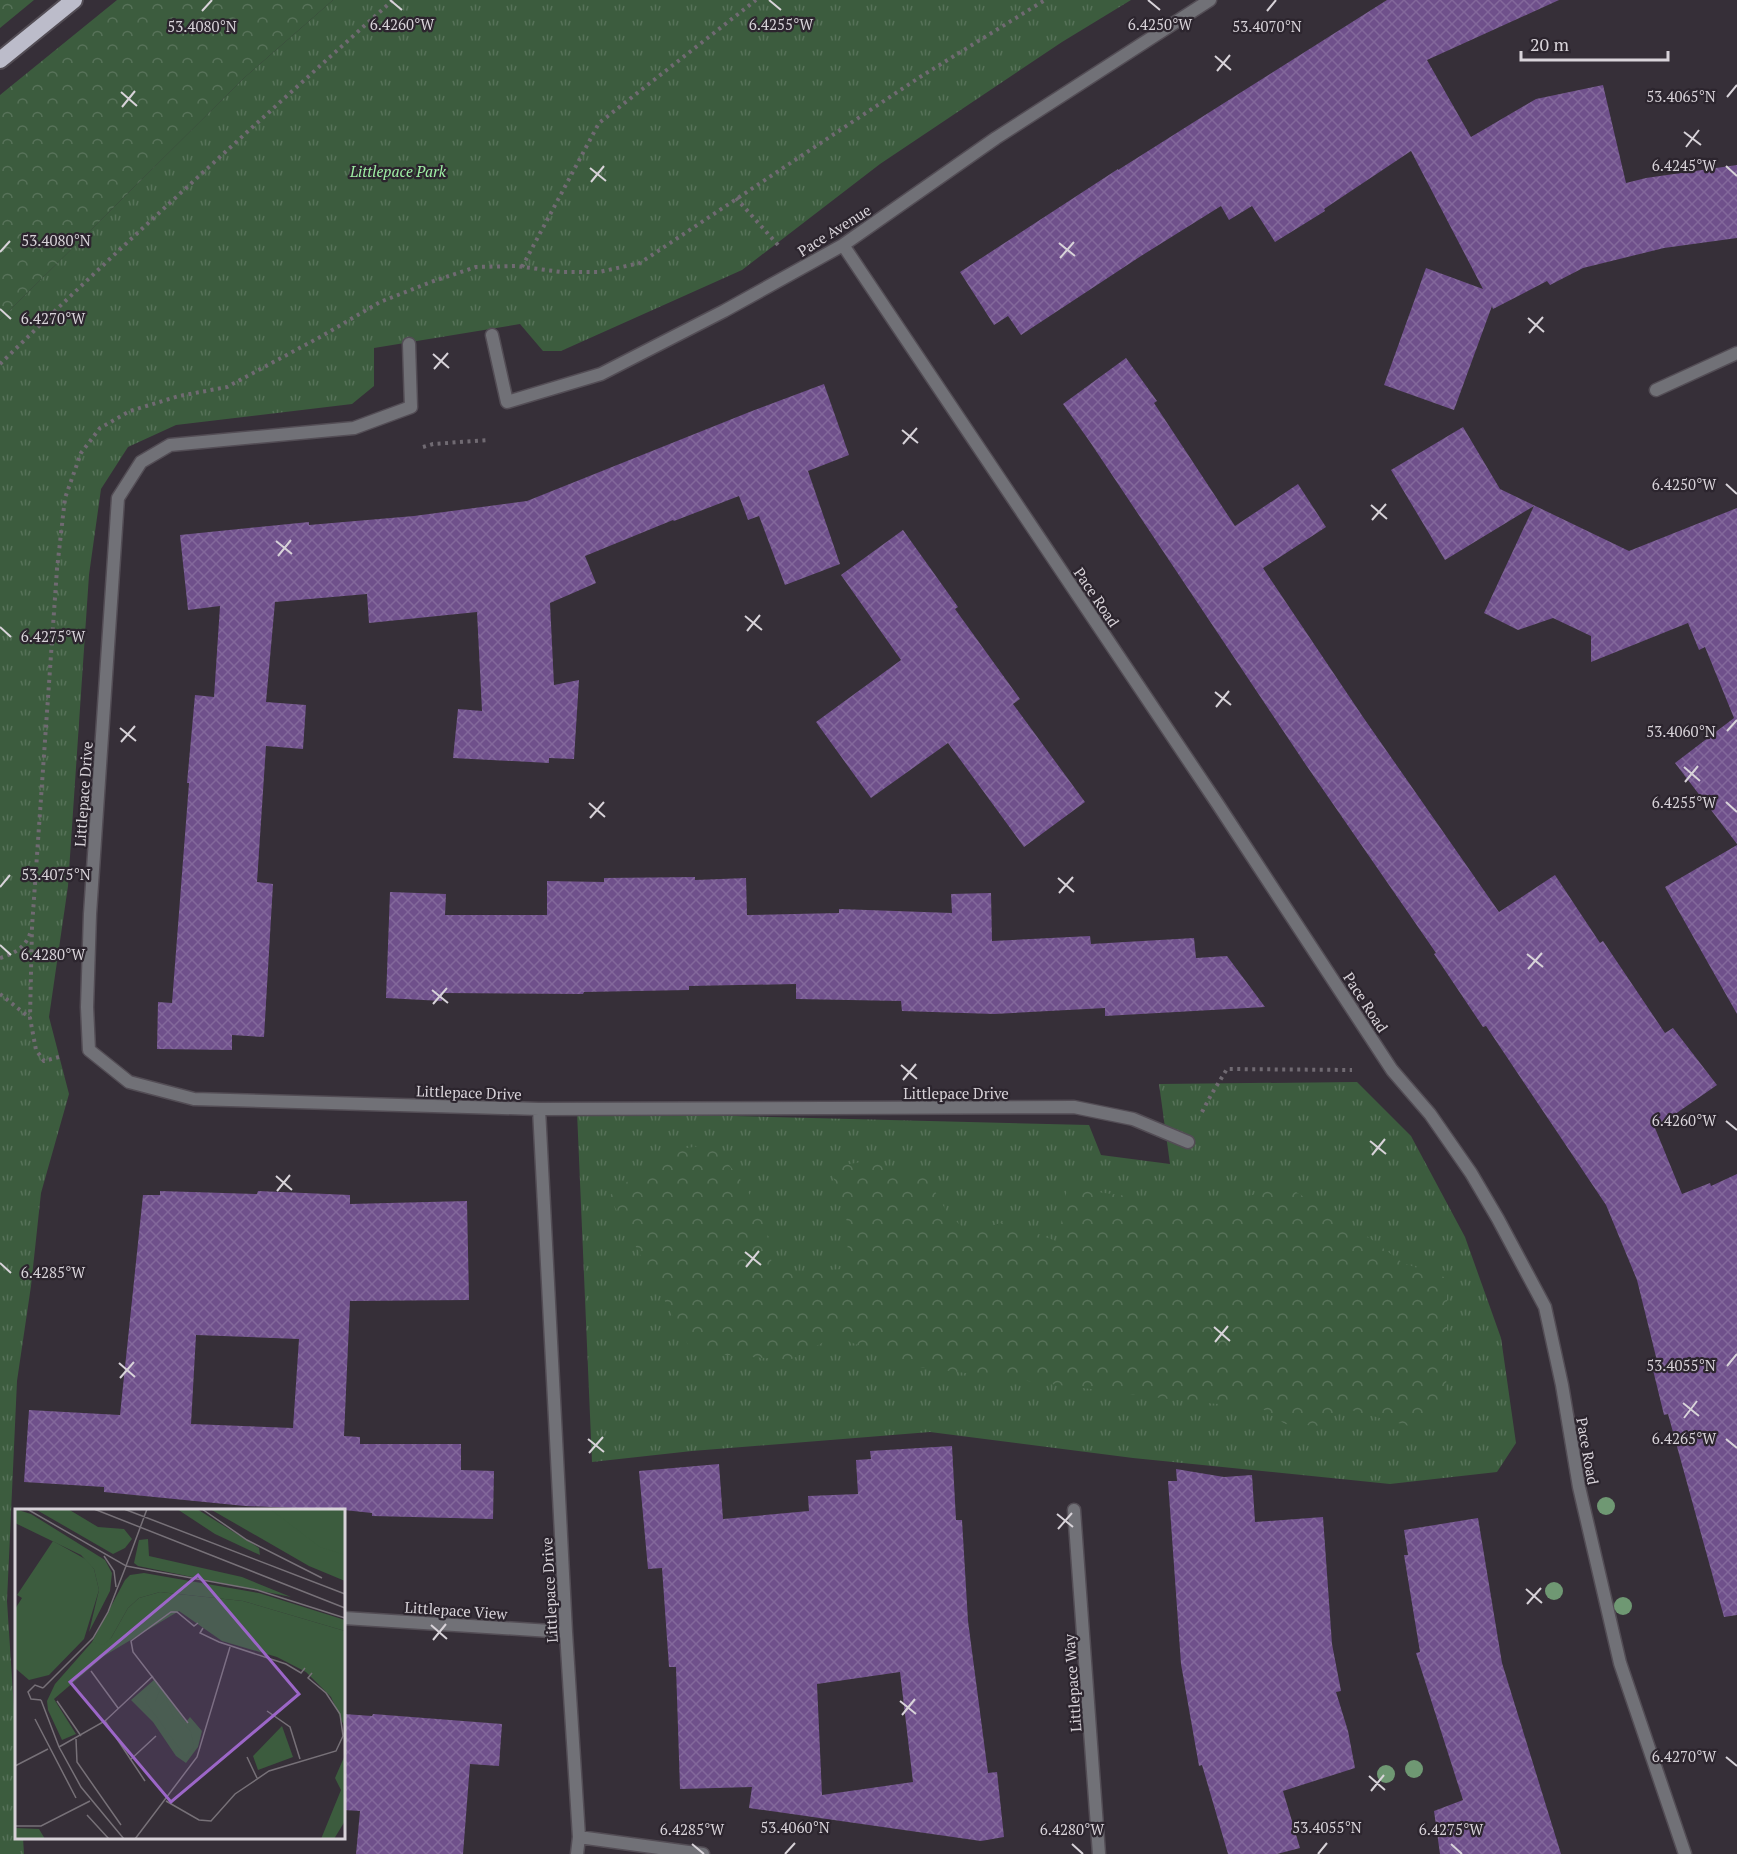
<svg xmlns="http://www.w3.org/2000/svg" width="1737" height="1854" viewBox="0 0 1737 1854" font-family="'PT Serif',serif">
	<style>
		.grass { fill: url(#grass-tufts) }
		.forest { fill: url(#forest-crowns) }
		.building { fill: url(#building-cross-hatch); fill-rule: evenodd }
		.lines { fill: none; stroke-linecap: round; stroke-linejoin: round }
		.minor-casing { stroke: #534d55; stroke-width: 15 }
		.trunk-casing { stroke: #534d55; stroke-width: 20 }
		.path { stroke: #706a72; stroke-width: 4; stroke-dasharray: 3 4.5; stroke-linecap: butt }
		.minor { stroke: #717177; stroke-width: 12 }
		.trunk { stroke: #bcbcca; stroke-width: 16 }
		.tree { fill: #6f9873 }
		.ticks { fill: none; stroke: #d8d3d9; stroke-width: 2 }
		.labels { text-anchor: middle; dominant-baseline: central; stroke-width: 4.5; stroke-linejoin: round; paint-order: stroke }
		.park-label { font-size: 15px; font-style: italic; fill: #9eeea4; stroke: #2c252e }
		.street-label { font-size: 15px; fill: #d8d3d9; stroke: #2c252e }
		.inset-road { fill: none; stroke: #777178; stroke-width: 1.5 }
		.view { fill: #9c66c8; fill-opacity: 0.15; stroke: #9c66c8; stroke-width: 3 }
		.inset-edge { fill: none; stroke: #d8d3d9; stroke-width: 3 }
		.ticks-label { font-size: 15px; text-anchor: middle; fill: #d8d3d9; stroke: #2c252e; stroke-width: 4.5; stroke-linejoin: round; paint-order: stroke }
	</style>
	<defs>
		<pattern id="grass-tufts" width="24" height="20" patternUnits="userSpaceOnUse" patternTransform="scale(1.5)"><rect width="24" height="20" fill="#3c5c3e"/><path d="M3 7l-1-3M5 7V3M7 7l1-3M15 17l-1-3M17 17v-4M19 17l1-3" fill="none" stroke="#577259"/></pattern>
		<pattern id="forest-crowns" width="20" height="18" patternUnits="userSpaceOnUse" patternTransform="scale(1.5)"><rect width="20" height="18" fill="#3c5c3e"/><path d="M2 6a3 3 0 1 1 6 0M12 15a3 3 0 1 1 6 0" fill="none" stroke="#577259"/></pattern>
		<pattern id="building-cross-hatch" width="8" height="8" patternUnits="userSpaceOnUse" patternTransform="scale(1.5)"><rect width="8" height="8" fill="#6f508b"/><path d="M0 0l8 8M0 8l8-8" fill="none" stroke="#83689b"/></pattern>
	</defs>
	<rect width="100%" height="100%" fill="#362f38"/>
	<!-- grass -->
	<path class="grass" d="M333 0H1131L1062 42 880 164 742 270 561 351H543L520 324 374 348V386L352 404 176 425 128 447 101 489 89 575 68 886 49 1017 69 1094 41 1193 31 1286 17 1381 7 1601 16 1740V1838H23L24 1854H0V320L244 78Z
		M1357 1082 1411 1136 1465 1237 1501 1338 1516 1443 1497 1472 1390 1484 1133 1458 930 1432 692 1451 592 1462 577 1112 1089 1125 1101 1155 1170 1164 1159 1084Z"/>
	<!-- forest -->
	<path class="forest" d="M0 0H34L0 28Z
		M117 0H333L244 78 0 320V95Z
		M713 1144 743 1183 766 1223 773 1273 844 1269 850 1231 830 1167 868 1161 927 1178 947 1212 968 1233 1007 1221 1058 1242 1067 1188 1165 1201 1219 1204 1286 1186 1360 1231 1403 1263 1447 1278V1373L1444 1408 1409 1426 1340 1407 1324 1426 1285 1424 1260 1407 1192 1402 911 1366 835 1336 790 1360 692 1352 609 1196 667 1151Z"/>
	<!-- building -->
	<path class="building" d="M1387 0H1559L1427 60 1471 137 1536 99 1603 85 1626 183 1646 178 1737 165V238L1664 248 1583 268 1550 285 1547 281 1493 309 1492 306 1454 410 1384 385 1426 268 1483 289 1411 151 1324 209 1325 211 1275 242 1252 206 1229 220 1221 206 1141 256 1021 335 1008 316 994 325 960 272 1118 169V170Z
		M1126 358 1157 401 1154 403 1235 526 1298 484 1326 527 1263 568 1363 717 1499 912 1555 875 1600 943 1603 941 1665 1033 1673 1028 1717 1085 1655 1128 1682 1194 1710 1183 1711 1186 1737 1174V1615L1724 1617 1668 1414 1664 1415 1653 1370 1659 1369 1637 1280 1606 1205 1486 1026 1483 1027 1434 954 1436 953 1306 765 1090 442 1063 404Z
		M824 384 849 455 808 471 840 564 785 585 759 516 748 520 739 496 674 521 673 520 585 556 596 583 550 603 554 685 579 680 574 759 549 758V763L453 758 458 709 482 711 477 612 369 623 367 594 275 602 266 702 306 705 303 749 266 746 257 882 273 884 264 1037 232 1035V1050L157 1049 158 1002 172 1003 189 783H187L195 695 214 697 220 606 188 610 180 535 309 522V525L414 516 527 501 752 411Z
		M1463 427 1500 489 1629 551 1737 508V844L1675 763 1734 718 1705 647 1699 650 1688 623 1591 662V636L1553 618 1518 630 1484 613 1534 506 1445 560 1391 470Z
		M903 530 958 607 955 609 1020 699 1013 704 1085 802 1024 847 948 743 871 798 816 722 901 660 841 575Z
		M1737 845V1014L1665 887Z
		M695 877V880L746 878 747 915 839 913V909L952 913 951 894 991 893 992 941 1090 936 1091 944 1194 938 1196 958 1227 956 1265 1007 1105 1016V1008L994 1014 902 1011 901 1001 796 999V984L689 986V990L584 992 583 994 442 993V1001L386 998 390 892 446 894 445 915H547V881L604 882V878Z
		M160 1191 257 1194 258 1191 350 1195V1204L467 1201 469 1300 350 1301 344 1436 360 1437V1444H461V1470L494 1471 493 1519 372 1516V1513L344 1510 245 1506 104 1492V1487L24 1482 29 1410 120 1415 143 1195H160ZM196 1335 299 1339 293 1428 191 1424Z
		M952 1446 956 1520H962L968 1621 988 1773 997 1772 1004 1837 981 1841 749 1808 752 1787 680 1789 676 1667H669L662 1568 648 1569 639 1471 719 1464 723 1519 809 1511 808 1496 858 1494 856 1460 871 1459 870 1451ZM900 1672 913 1782 822 1795 817 1684Z
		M1176 1469 1224 1477 1252 1475 1255 1522 1323 1517 1332 1644 1341 1691 1336 1692 1348 1731 1355 1768 1283 1791 1300 1848 1277 1854H1228L1202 1765 1199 1766 1181 1664 1168 1481H1177Z
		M1478 1518 1502 1663 1561 1854H1440L1434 1811 1463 1800 1416 1653 1420 1652 1404 1555H1408L1404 1530Z
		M344 1714 372 1716 373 1714 502 1724 499 1766 470 1764 463 1854H356L360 1811 344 1810Z"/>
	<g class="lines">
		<!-- minor casing -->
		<g class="minor-casing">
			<path id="minor" d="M843 245 1217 803 1392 1070 1430 1114 1471 1173 1498 1219 1545 1307 1562 1385 1579 1487 1620 1663 1685 1854
				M492 335 507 402 601 374 724 311 843 245 996 138 1210 0
				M409 344 411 407 354 428 170 445 141 462 118 498 90 914 87 1007 89 1050 129 1082 194 1099 539 1109 1074 1107 1133 1119 1188 1142
				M1656 390 1737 353
				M539 1109 566 1632 579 1837 577 1854
				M1074 1510 1099 1854
				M344 1618 566 1632
				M579 1837 703 1854"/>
		</g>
		<!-- trunk casing -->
		<g class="trunk-casing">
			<path id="trunk" d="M0 60 74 0"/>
		</g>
		<!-- path -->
		<path class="path" d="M736 198 778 245
			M522 267 599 123 756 0
			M0 364C128 239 260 120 393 0
			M423 447 433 444 488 440
			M0 958C16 953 26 947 31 931
			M0 994 30 1018
			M59 1057 44 1061 36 1050 30 1018 32 927 57 569 65 498 81 453 100 428 130 411 179 396 227 387 322 336 380 302 431 282 476 267 516 266 561 272H599L640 263 920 77 1045 0
			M1202 1112 1211 1095 1227 1069 1352 1070"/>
		<!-- minor -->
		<use href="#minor" class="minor"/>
		<!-- trunk -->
		<use href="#trunk" class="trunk"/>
	</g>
	<!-- trees -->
	<g class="tree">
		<circle cx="1606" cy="1506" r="9"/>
		<circle cx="1554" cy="1591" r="9"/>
		<circle cx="1623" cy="1606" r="9"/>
		<circle cx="1414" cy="1769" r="9"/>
		<circle cx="1386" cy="1774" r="9"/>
	</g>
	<!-- ticks -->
	<path class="ticks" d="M390 0 402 10M769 0 781 10M1148 0 1160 10M202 11 212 0M1267 11 1276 0M1215 56 1231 70M1217 71 1230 55M121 92 137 106M1727 97 1737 85M122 107 135 91M1684 132 1701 145M1686 147 1699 130M1726 166 1737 176M590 168 606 181M591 182 604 166M1059 243 1075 256M0 252 10 241M1060 258 1074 242M0 309 11 319M1528 318 1544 332M1529 333 1543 317M433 354 449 368M434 369 448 353M902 430 918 443M903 444 917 428M1726 484 1737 494M1371 505 1387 519M1372 520 1386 504M276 541 292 554M278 556 291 540M745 616 762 630M0 627 11 637M747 631 760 615M1215 692 1231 705M1216 707 1229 691M120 728 136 741M1727 731 1737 720M121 742 135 726M1684 767 1700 781M1685 782 1698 766M1726 802 1737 812M589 803 605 817M590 818 604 802M1058 878 1074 892M0 887 10 875M1059 893 1073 877M0 945 11 955M1527 954 1543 967M1528 969 1542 953M432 990 448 1003M433 1004 447 988M901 1065 917 1079M903 1080 916 1064M1726 1121 1737 1130M1370 1141 1386 1154M1372 1155 1385 1139M276 1176 292 1190M277 1191 290 1175M745 1252 761 1265M0 1263 11 1273M746 1267 759 1251M1214 1327 1230 1341M1215 1342 1228 1326M119 1363 135 1377M1727 1366 1737 1354M120 1378 134 1362M1683 1403 1699 1416M1684 1418 1697 1401M588 1439 604 1452M1726 1439 1737 1448M589 1453 603 1437M1057 1514 1073 1527M1058 1529 1072 1513M1526 1589 1542 1603M1527 1604 1541 1588M431 1625 447 1639M433 1640 446 1624M900 1701 916 1714M902 1715 915 1699M1726 1757 1737 1766M1369 1776 1385 1790M1371 1791 1384 1775M692 1844 704 1854M1072 1844 1083 1854M1451 1844 1462 1854M785 1854 795 1843M1318 1854 1327 1843"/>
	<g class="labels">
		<!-- park labels -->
		<g class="park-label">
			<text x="398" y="171">Littlepace Park</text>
		</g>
		<!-- street labels -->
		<g class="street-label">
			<text transform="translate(834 230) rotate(-32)">Pace Avenue</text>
			<text transform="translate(1097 597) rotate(56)">Pace Road</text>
			<text transform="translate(83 794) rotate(-86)">Littlepace Drive</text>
			<text transform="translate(1366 1002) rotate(57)">Pace Road</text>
			<text transform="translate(469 1092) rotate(2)">Littlepace Drive</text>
			<text x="956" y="1093">Littlepace Drive</text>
			<text transform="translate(1588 1451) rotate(80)">Pace Road</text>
			<text transform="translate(549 1590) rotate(-93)">Littlepace Drive</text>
			<text transform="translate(456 1610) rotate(4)">Littlepace View</text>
			<text transform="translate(1072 1683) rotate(-94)">Littlepace Way</text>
		</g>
	</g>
	<!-- overview -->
	<g transform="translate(15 1509)">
		<rect width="330" height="330" fill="#362f38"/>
		<path d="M220 0H330V68ZM38 32 72 51 79 60 84 81 69 130 34 166 14 171 0 159V100L7 89 2 86ZM145 83 228 92 330 122V219L316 188 291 163 262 148 207 132 164 102 89 147 39 190 61 225 47 231 33 201 32 192 40 175 77 133 96 129 113 99 124 89ZM140 170 171 213 175 208 187 222 183 238 171 254 161 247 138 213 116 191ZM267 217 278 248 243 261 238 247ZM330 222V312L319 330H306L326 281 320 269 330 246ZM0 319 24 320 30 330H0Z" fill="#3c5c3e"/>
		<path d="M0 0 16 5 90 51 97 64 95 82 74 123 84 81 79 60 66 46 0 14ZM20 0H53L83 18 109 20 117 30 110 39 98 45ZM162 0H182L244 39 245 46 200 25ZM195 0H255L305 38 330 46V72L294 57ZM133 30 134 47 227 68 276 88 123 57 119 54 124 31ZM129 64 244 84 330 111V122L228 92 145 83 124 89 113 99 96 129 88 136 77 133 110 71 115 66ZM136 177 145 181 140 193 144 197 151 190 159 210 163 208 176 223 179 239 170 247 130 192Z" fill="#3c5c3e"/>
		<path class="inset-road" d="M12 0 111 57 132 0M79 0 330 99M109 0 330 85M187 0 232 31 307 69M89 47 99 62 101 78M111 57 242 81 330 109M188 119 185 124 204 133 271 155 286 164 290 159M76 162 103 199M28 179 78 129 93 103 111 57M26 191 44 238 66 278 109 330M26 191 16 190 13 183 20 176 28 179M42 192 66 227M252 202 275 218 285 250M20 210 61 289M90 212 130 272M173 214 118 143 116 132 156 103H162L179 117 183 114M61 230 62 253 106 316M44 238 90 212 138 167M232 248 242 269M115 251 141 227M0 257 33 240M151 292 184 311 196 312 220 285 254 262 321 242 328 227 325 205 311 184 293 169 297 164M72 306 94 330M0 317H26L75 292M120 330 182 248 215 138"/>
		<path class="view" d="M183 66 284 185 156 293 55 173Z"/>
		<rect width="330" height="330" class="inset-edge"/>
	</g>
	<g class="ticks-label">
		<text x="402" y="30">6.4260°W</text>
		<text x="781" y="30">6.4255°W</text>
		<text x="1160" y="30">6.4250°W</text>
		<text x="202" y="32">53.4080°N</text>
		<text x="1267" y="32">53.4070°N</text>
		<text x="1681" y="102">53.4065°N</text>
		<text x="1684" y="171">6.4245°W</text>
		<text x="56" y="246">53.4080°N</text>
		<text x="53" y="324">6.4270°W</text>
		<text x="1684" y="490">6.4250°W</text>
		<text x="53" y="642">6.4275°W</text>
		<text x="1681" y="737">53.4060°N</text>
		<text x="1684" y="808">6.4255°W</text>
		<text x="56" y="880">53.4075°N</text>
		<text x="53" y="960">6.4280°W</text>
		<text x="1684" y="1126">6.4260°W</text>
		<text x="53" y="1278">6.4285°W</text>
		<text x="1681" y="1371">53.4055°N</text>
		<text x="1684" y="1444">6.4265°W</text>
		<text x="1684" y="1762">6.4270°W</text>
		<text x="795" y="1833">53.4060°N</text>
		<text x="1327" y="1833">53.4055°N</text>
		<text x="692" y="1835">6.4285°W</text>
		<text x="1072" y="1835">6.4280°W</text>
		<text x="1451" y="1835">6.4275°W</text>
	</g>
	<!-- scale -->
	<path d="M1521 51v9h147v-9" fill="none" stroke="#d8d3d9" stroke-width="3"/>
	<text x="1530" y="51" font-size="18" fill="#d8d3d9" stroke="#2c252e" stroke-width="4.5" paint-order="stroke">20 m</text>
</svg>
